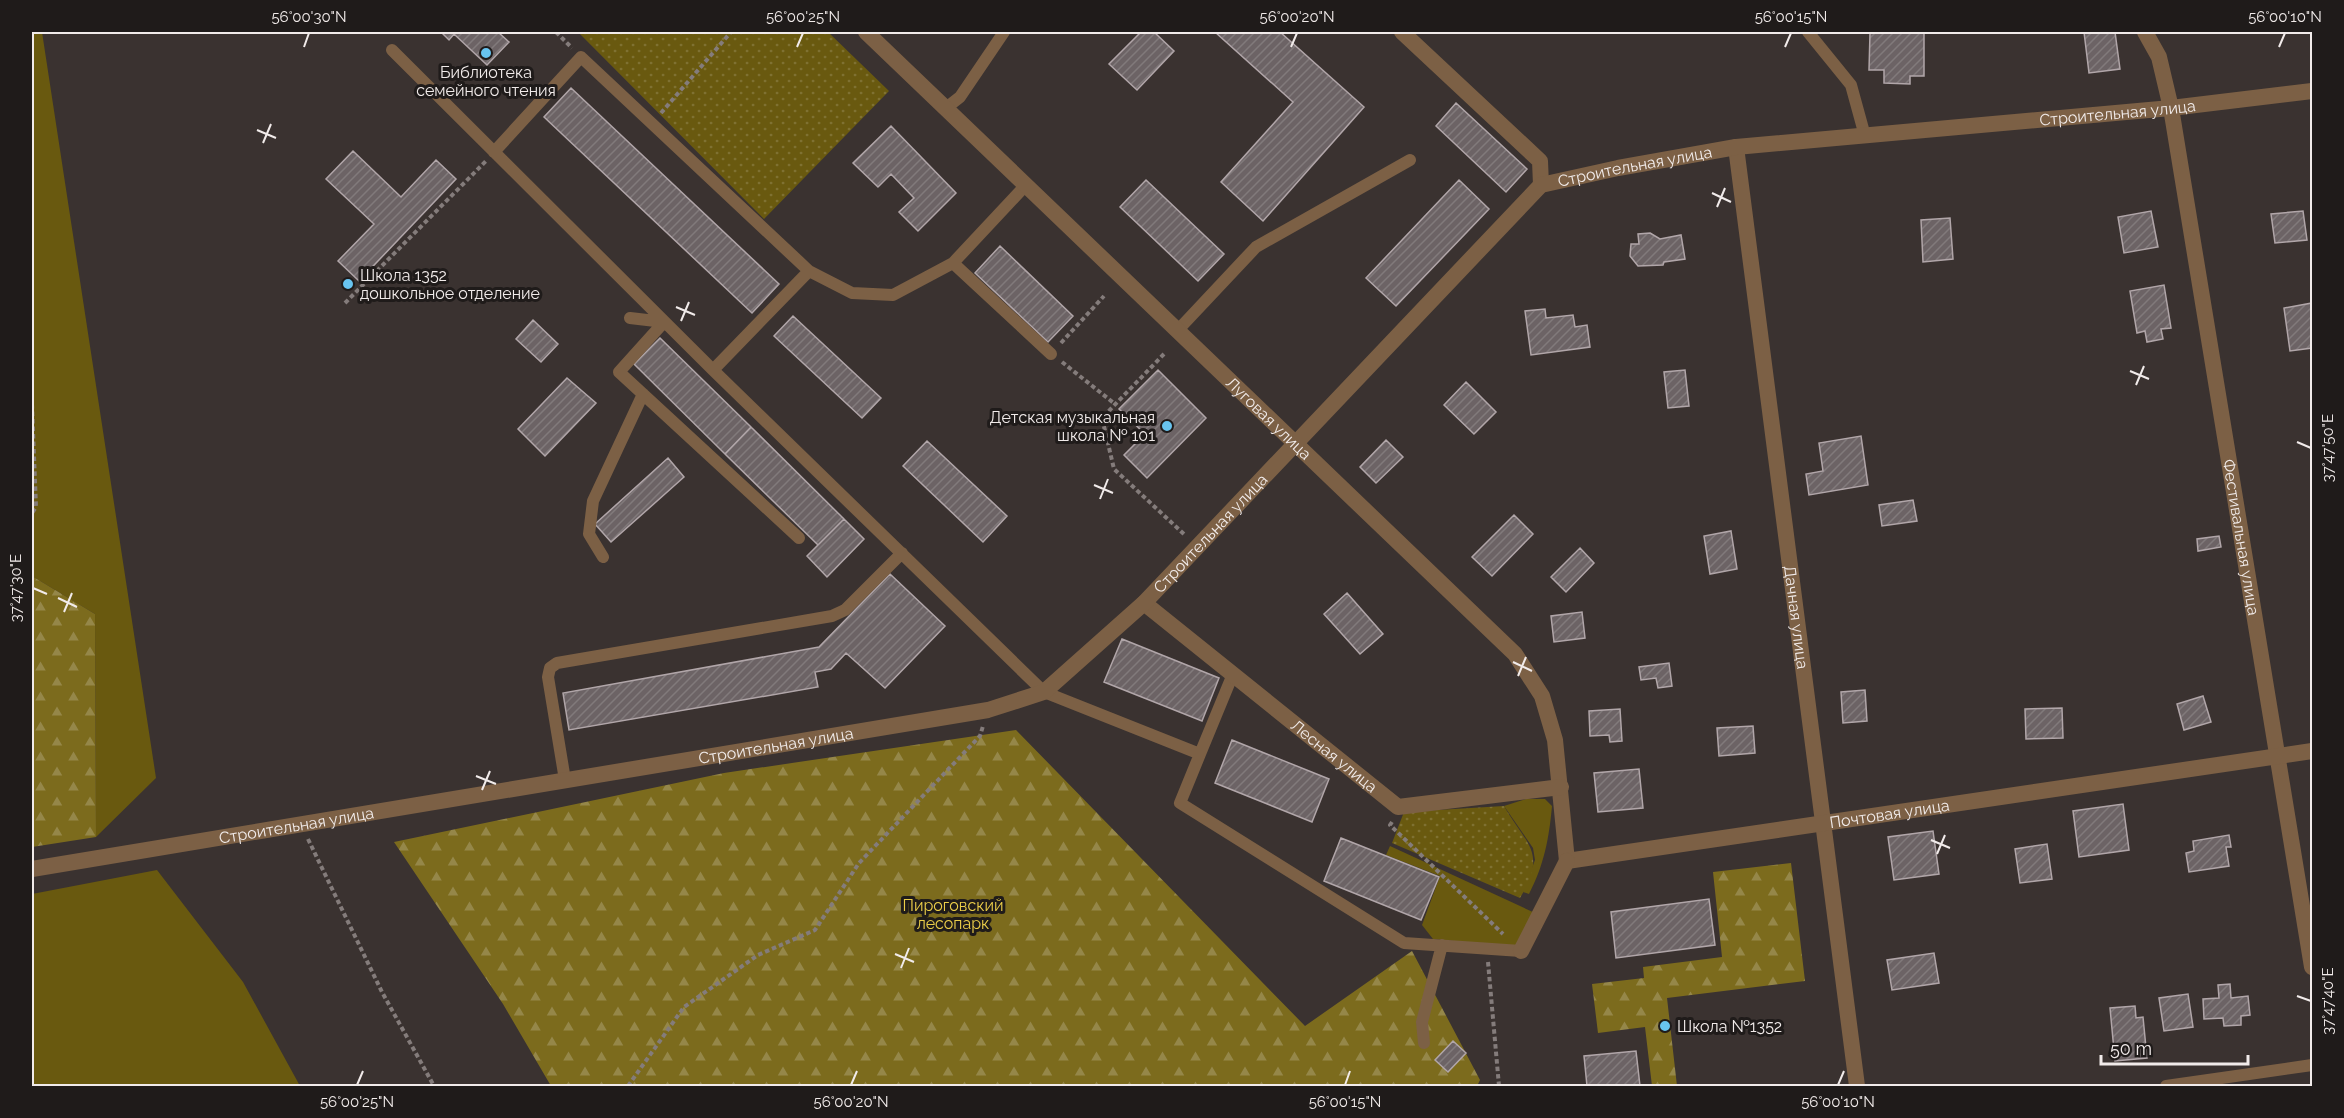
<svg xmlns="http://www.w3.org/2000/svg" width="2344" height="1118" viewBox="0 0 2344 1118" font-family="Raleway,sans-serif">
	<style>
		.grass { fill: #69590f }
		.forest { fill: url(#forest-firs) }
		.park { fill: url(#park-dots) }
		.building { fill: url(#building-hatch); stroke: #b1a6a9; stroke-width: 1.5 }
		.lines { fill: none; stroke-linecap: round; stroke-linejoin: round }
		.path { stroke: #847c7b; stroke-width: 4; stroke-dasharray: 4.5 3; stroke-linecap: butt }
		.service { stroke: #7c6045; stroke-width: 12 }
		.minor { stroke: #7c6045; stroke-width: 16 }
		.ticks { fill: none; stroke: #f1ebea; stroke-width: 2 }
		.poi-dot { fill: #68c4f0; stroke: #1f1b1a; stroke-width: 2 }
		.labels { text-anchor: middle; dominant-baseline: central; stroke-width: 6; stroke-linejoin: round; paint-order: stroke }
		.poi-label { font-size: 16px; fill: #f1ebea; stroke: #1f1b1a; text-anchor: start }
		.street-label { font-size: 16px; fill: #f1ebea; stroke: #1f1b1a }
		.park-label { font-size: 16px; fill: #ecce49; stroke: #1f1b1a }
		.neatline { fill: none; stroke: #f1ebea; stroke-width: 2 }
		.ticks-label { font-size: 15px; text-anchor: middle; fill: #f1ebea }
	</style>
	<defs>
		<pattern id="forest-firs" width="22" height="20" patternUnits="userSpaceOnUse" patternTransform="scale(1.5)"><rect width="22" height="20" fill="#7c6b1d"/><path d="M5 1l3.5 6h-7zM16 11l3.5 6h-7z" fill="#958749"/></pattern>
		<pattern id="park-dots" width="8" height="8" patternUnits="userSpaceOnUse" patternTransform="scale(1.5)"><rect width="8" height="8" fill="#69590f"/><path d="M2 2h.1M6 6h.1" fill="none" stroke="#7f7132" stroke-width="1.8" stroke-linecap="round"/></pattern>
		<pattern id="building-hatch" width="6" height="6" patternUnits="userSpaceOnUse" patternTransform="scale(1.5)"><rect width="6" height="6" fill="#6c6365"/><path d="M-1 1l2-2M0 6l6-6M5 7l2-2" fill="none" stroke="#817a7b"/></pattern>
	</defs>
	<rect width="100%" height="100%" fill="#3a3230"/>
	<!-- grass -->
	<path class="grass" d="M32 32H42L156 778 96 837 95 614 32 576Z
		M1526 799H1545L1552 806C1549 839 1544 865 1529 894L1523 892 1535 860 1533 848 1504 806Z
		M1390 846 1535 913 1518 947 1433 939 1422 925 1440 876 1386 855Z
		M157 870 243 982 300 1086H32V894Z"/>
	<!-- forest -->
	<path class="forest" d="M32 576 95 614 96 837 32 847Z
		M1016 730 1305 1026 1412 951 1480 1080 1477 1086H551L503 1004 394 842 724 773Z
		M1791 863 1805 981 1667 998 1677 1086H1652L1645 1027 1598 1033 1592 984 1644 978 1643 967 1722 957 1713 872Z"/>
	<!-- park -->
	<path class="park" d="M578 32H828L889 91 764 219Z
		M1504 806C1526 845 1548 851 1520 898L1392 843 1404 812Z"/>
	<!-- building -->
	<path class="building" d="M441 32H498L509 42 487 65 454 34 449 40Z
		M1141 32H1154L1174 51 1137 90 1109 64Z
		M1215 32H1280L1364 107 1263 221 1221 182 1293 102Z
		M2084 32H2115L2120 69 2089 73Z
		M1870 33H1924V76H1910V84L1884 83V70H1869Z
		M571 88 779 284 752 313 544 117Z
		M1456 103 1527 169 1506 192 1436 126Z
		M891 126 956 193 918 231 899 212 914 198 891 174 878 187 853 163Z
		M353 151 401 197 436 160 456 179 359 281 338 261 374 224 326 179Z
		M1146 180 1224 254 1198 281 1120 207Z
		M1459 180 1489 209 1396 306 1366 278Z
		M2151 211 2158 247 2124 253 2118 217Z
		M2303 211 2307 240 2275 243 2271 214Z
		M1950 218 1953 259 1923 262 1921 220Z
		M1650 233 1660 239 1681 235 1685 259 1664 262 1663 265 1638 266 1630 256 1631 244H1639L1638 234Z
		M1000 246 1073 316 1048 342 975 273Z
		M2164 285 2171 328 2161 329 2163 339 2147 342 2145 331 2137 333 2130 291Z
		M2312 303V348L2290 351 2284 308Z
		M1545 309 1546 318 1573 315 1575 327 1587 325 1590 347 1531 355 1525 311Z
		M793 316 881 398 862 418 774 336Z
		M533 320 558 344 541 362 516 339Z
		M660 338 751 427 725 454 634 364Z
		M1158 370 1206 418 1147 478 1124 455 1145 434 1119 409Z
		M1685 370 1689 406 1668 408 1664 372Z
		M567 378 596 403 545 456 518 429Z
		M1466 382 1496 412 1474 434 1444 405Z
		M751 427 844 519 818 545 725 454Z
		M1861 436 1868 485 1809 495 1806 474 1823 471 1819 443Z
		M1386 440 1403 457 1376 483 1360 467Z
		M927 441 1007 516 983 542 903 466Z
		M668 458 684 477 611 542 595 524Z
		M1913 500 1917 521 1882 526 1879 505Z
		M1514 515 1533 534 1492 576 1472 557Z
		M844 519 864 539 827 577 807 556Z
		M1731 531 1737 569 1710 574 1704 536Z
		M2219 536 2221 547 2198 551 2197 539Z
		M1580 548 1594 563 1566 592 1551 577Z
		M890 574 945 626 885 688 846 653 831 669 815 672 818 687 569 730 563 693 819 647Z
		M1347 593 1383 634 1360 654 1324 614Z
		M1582 612 1585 638 1554 642 1551 616Z
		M1122 639 1219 678 1202 721 1104 682Z
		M1669 663 1672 686 1658 688 1656 678 1641 680 1639 667Z
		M1865 690 1867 721 1843 723 1841 692Z
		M2203 696 2211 722 2184 730 2177 704Z
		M2062 708 2063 738 2026 739 2025 709Z
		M1620 709 1622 741 1610 742 1609 735 1590 736 1589 711Z
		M1753 726 1755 753 1719 756 1717 728Z
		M1232 740 1329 779 1312 822 1215 783Z
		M1639 769 1643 808 1598 812 1594 773Z
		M2123 804 2129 850 2079 857 2073 811Z
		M1933 831 1939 874 1894 880 1888 837Z
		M2229 835 2231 847H2226L2229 866 2189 872 2186 853 2194 851 2193 841Z
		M1341 838 1439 877 1421 920 1324 881Z
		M2047 844 2052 879 2020 883 2015 849Z
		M1709 899 1715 945 1616 958 1611 912Z
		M1934 953 1939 983 1892 990 1887 960Z
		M2230 984 2231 998 2248 996 2250 1015 2241 1016V1025L2224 1026 2223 1018 2204 1019 2203 999 2219 998 2218 985Z
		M2188 994 2193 1027 2164 1031 2159 998Z
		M2135 1006 2136 1018 2143 1017 2147 1058 2115 1061 2110 1008Z
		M1453 1041 1466 1053 1448 1072 1435 1060Z
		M1636 1051 1640 1086H1587L1584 1056Z"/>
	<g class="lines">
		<!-- path -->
		<path class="path" d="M556 32 572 48
			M661 113 731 32
			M345 303 486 161
			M1061 343 1104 296
			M1164 354 1102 418 1114 469 1186 536
			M1062 362 1115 404
			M32 404 36 507 32 513
			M1392 822 1390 825 1503 934
			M308 839 382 992 434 1086
			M1488 962 1499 1086
			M628 1086 684 1007 758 955 815 930 859 863 980 736 983 726"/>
		<!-- service -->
		<path class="service" d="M1808 32 1851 85 1865 136
			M392 50 713 370 1044 692 1200 754 1233 674
			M946 108 960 97 1004 32
			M494 152 581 57 809 271 713 370
			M1026 185 953 263 1051 354
			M809 271 852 293 893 295 953 263
			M630 318 664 322
			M664 322 619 372 799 538
			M1178 330 1256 247 1410 160
			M603 557 589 534 593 501 643 394
			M1200 754 1180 803 1404 943 1521 951
			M565 780 548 677 550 668 557 663 832 616 845 610 902 553
			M1424 1043 1422 1022 1442 945
			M2166 1086 2312 1065"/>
		<!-- minor -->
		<g class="minor">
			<path id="s1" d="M866 32 1515 654 1542 696 1555 740 1567 861"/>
			<path d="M1402 32 1540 161 1541 185"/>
			<path id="s2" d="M2145 32 2159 57 2171 108 2312 967"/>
			<path id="s3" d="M1736 147 1857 1086"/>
			<path id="s4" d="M1144 603 1398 807 1561 787"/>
			<path id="s5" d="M1567 861 2312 751"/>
			<path id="s6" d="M32 869 988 710 1044 692 1144 603 1541 185 1618 168 1736 147 2171 108 2312 91"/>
			<path d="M1521 951 1567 861"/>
		</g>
	</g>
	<!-- ticks -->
	<path class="ticks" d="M304 47 309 33M797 47 803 33M1291 47 1297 33M1785 47 1791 33M2279 47 2285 33M257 130 276 138M263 143 271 124M1712 193 1731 202M1717 207 1725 188M676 307 695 315M681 321 689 302M2130 371 2149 379M2136 385 2144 366M2297 442 2311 448M1094 485 1113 493M1100 499 1108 479M33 588 47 594M58 598 77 607M64 612 72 593M1513 662 1532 671M1518 676 1526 657M476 776 496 784M482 790 490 771M1931 840 1950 848M1937 854 1945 835M895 954 914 962M901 968 909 948M2297 996 2311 1001M357 1085 363 1071M851 1085 857 1071M1345 1085 1350 1071M1838 1085 1844 1071"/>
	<!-- markers -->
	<g class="poi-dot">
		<circle cx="486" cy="53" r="6"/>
		<circle cx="348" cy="284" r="6"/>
		<circle cx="1167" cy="426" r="6"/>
		<circle cx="1665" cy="1026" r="6"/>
	</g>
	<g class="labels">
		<!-- poi labels -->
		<g class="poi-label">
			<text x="486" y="72" text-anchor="middle">Библиотека<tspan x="486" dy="18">семейного чтения</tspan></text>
			<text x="360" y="275">Школа 1352<tspan x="360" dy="18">дошкольное отделение</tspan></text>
			<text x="1155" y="417" text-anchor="end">Детская музыкальная<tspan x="1155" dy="18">школа № 101</tspan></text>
			<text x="1677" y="1026">Школа №1352</text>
		</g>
		<!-- street labels -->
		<g class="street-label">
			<text stroke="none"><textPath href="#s6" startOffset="2320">Строительная улица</textPath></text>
			<text stroke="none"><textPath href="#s6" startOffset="1834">Строительная улица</textPath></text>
			<text stroke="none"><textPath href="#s1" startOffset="558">Луговая улица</textPath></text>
			<text stroke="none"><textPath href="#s6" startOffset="1258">Строительная улица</textPath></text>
			<text stroke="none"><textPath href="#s2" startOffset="516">Фестивальная улица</textPath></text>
			<text stroke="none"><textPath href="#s3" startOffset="474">Дачная улица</textPath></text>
			<text stroke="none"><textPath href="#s6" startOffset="754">Строительная улица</textPath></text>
			<text stroke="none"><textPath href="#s4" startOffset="244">Лесная улица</textPath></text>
			<text stroke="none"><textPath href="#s5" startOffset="326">Почтовая улица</textPath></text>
			<text stroke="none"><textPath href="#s6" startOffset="268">Строительная улица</textPath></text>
		</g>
		<!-- park labels -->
		<g class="park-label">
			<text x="953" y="905">Пироговский<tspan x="953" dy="18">лесопарк</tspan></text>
		</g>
	</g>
	<!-- border -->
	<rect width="2344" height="1118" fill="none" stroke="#1f1b1a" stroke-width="66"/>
	<!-- scale -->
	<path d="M2101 1055v9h147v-9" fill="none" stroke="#f1ebea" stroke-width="3"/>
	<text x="2110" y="1055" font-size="18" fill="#f1ebea" stroke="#1f1b1a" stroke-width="4.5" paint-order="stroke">50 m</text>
	<rect x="33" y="33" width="2278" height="1052" class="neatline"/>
	<g class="ticks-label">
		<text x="309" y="22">56°00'30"N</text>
		<text x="803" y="22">56°00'25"N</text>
		<text x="1297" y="22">56°00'20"N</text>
		<text x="1791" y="22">56°00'15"N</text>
		<text x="2285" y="22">56°00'10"N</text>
		<text transform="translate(2328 448) rotate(-90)" y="5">37°47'50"E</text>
		<text transform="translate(16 588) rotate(-90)" y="5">37°47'30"E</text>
		<text transform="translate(2328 1001) rotate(-90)" y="5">37°47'40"E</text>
		<text x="357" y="1107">56°00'25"N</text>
		<text x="851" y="1107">56°00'20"N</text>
		<text x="1345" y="1107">56°00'15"N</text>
		<text x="1838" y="1107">56°00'10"N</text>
	</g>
</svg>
